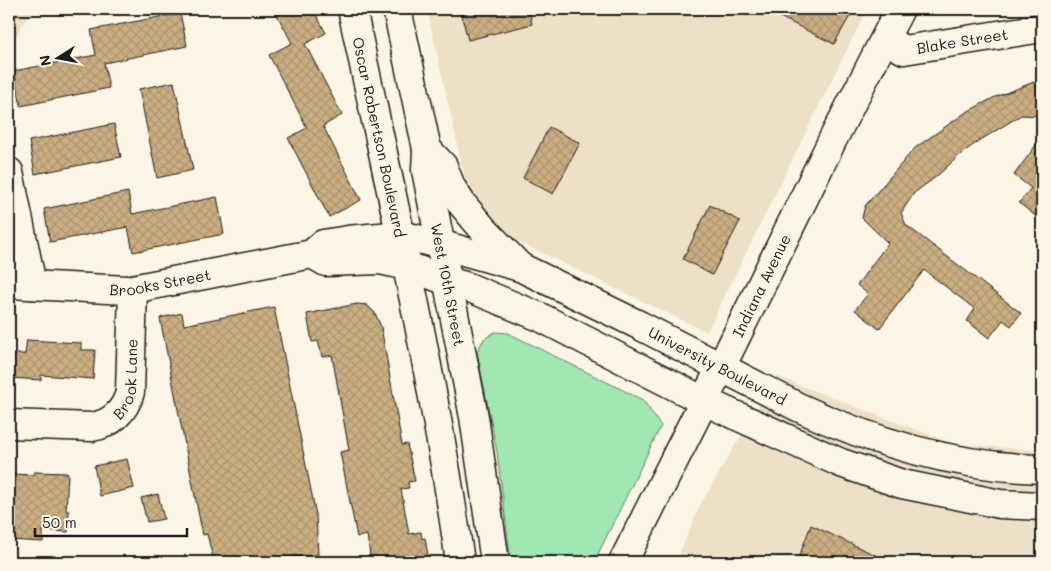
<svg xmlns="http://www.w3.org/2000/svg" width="1051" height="571" viewBox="0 0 1051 571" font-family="Mali,sans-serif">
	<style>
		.built { fill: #ede0c7 }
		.green { fill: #a0e7b4; stroke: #5e8268 }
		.building { fill: url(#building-cross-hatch); stroke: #1c1c1c }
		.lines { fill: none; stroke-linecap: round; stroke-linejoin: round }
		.minor-casing { stroke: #1c1c1c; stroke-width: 31 }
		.major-casing { stroke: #1c1c1c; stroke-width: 31 }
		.minor { stroke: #fcf5e5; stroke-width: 28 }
		.major { stroke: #fcf5e5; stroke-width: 28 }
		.labels { text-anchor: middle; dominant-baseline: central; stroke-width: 4; stroke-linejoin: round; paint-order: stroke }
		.street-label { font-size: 15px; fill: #1c1c1c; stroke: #fcf5e5 }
	</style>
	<defs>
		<pattern id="building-cross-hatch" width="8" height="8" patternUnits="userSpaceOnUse" patternTransform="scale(1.25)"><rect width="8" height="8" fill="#caae80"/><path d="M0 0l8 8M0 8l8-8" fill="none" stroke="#ad956e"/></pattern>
	</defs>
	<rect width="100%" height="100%" fill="#fcf5e5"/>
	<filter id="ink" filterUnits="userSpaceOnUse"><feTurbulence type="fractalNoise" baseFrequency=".02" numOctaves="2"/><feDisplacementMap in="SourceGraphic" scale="10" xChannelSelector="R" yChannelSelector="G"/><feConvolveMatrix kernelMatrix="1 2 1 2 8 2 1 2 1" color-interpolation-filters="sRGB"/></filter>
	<g filter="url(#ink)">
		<!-- built -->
		<path class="built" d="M9 9H33L9 46Z
			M427 9H867L707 332 508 237 467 188Z
			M776 376 951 443 1042 451V562H676L699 507Z"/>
		<!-- green -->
		<path class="green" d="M495 332 508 333 643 400 661 426 594 562H511L497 452 477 351 484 339Z"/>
		<!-- building -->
		<path class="building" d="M274 9H313L326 33 305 44 342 115 323 126 361 200 329 217 288 138 307 128 269 55 292 43Z
			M460 9H529L532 24 468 40Z
			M764 9H854L834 44Z
			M180 13 187 46 104 63 109 88 21 106 14 71 96 55 91 30Z
			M174 82 193 170 157 178 139 89Z
			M1034 82 1042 89V116L1021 115 979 141 962 153 937 176 914 193 901 213 906 225 1021 313 1011 326 1003 320 989 338 967 321 975 309 924 270 879 329 855 310 868 294 857 285 888 243 862 218 865 206 915 148 965 113 993 98Z
			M114 124 121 157 35 174 29 141Z
			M549 127 580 143 553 194 523 178Z
			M1042 137V221L1019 203 1031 188 1014 175Z
			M128 192 132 214 217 197 224 234 133 252 128 227 50 242 44 209Z
			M710 205 740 221 712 275 683 259Z
			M357 304 367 305 375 313 381 327 402 445 407 444 415 481 408 482 409 488 401 489 409 534 421 532 422 539 425 538 429 562H371L367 535 357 537 340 452 349 450 332 355 322 357 318 341 312 342 307 314Z
			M274 307 316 515 318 555 292 557 268 562H214L207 534 203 535 200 521 160 318 182 313 184 325Z
			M27 340 81 343V350H95L93 379 41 375V380L9 378V354H25Z
			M127 459 134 488 100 496 94 466Z
			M34 472 68 473 66 511H69L68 532 43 530V542L9 540V474L34 475Z
			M158 494 164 519 147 522 141 498Z
			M811 525 890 562H797Z"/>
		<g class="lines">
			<!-- minor casing -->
			<g class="minor-casing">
				<g id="minor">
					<path id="s1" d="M885 39 904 50 1042 28"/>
					<path d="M9 172 32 285"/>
					<path d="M312 254 326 262 380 260 408 266 447 281 468 287 540 317 704 401 841 463 902 484 1000 504 1042 506"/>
					<path id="s2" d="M9 284 127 290 312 254 323 244 348 240 401 235 439 244 520 267 639 325 798 407C875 443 956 467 1042 469"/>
					<path id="s3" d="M9 424 92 427C111 424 125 411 130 392L133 289"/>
				</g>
			</g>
			<!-- major casing -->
			<g class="major-casing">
				<g id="major">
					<path id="s4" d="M352 9C391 193 434 376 460 562"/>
					<path id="s5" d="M397 9 427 149 426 170 474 417 495 562"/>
					<path d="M427 149 443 166 451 187 462 204 483 229 520 267"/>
					<path id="s6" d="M623 562 729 351 833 139 900 9"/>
				</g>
			</g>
			<!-- minor -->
			<use href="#minor" class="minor"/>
			<!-- major -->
			<use href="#major" class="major"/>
		</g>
	</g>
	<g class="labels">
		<!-- street labels -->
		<g class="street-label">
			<text stroke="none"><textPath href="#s1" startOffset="81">Blake Street</textPath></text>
			<text stroke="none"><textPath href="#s4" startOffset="131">Oscar Robertson Boulevard</textPath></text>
			<text stroke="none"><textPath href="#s2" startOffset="152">Brooks Street</textPath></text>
			<text stroke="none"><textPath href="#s5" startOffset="281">West 10th Street</textPath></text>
			<text stroke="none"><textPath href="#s6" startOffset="309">Indiana Avenue</textPath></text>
			<text stroke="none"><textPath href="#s2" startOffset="744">University Boulevard</textPath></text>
			<text stroke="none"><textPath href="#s3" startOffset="150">Brook Lane</textPath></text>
		</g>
	</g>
	<!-- margin -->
	<rect width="1051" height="571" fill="none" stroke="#fcf5e5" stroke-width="30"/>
	<rect x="15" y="15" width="1021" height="541" fill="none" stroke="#1c1c1c" stroke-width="2" filter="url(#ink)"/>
	<!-- north arrow -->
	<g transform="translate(58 58) rotate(259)" stroke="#fcf5e5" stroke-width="4" paint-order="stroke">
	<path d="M0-4L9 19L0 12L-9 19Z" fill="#1c1c1c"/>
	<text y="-8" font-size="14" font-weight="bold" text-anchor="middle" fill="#1c1c1c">N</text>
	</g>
	<!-- scale -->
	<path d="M35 528v8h152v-8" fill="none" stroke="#1c1c1c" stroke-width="2.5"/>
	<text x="42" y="528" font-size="15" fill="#1c1c1c" stroke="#fcf5e5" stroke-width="4" paint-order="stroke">50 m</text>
</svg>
